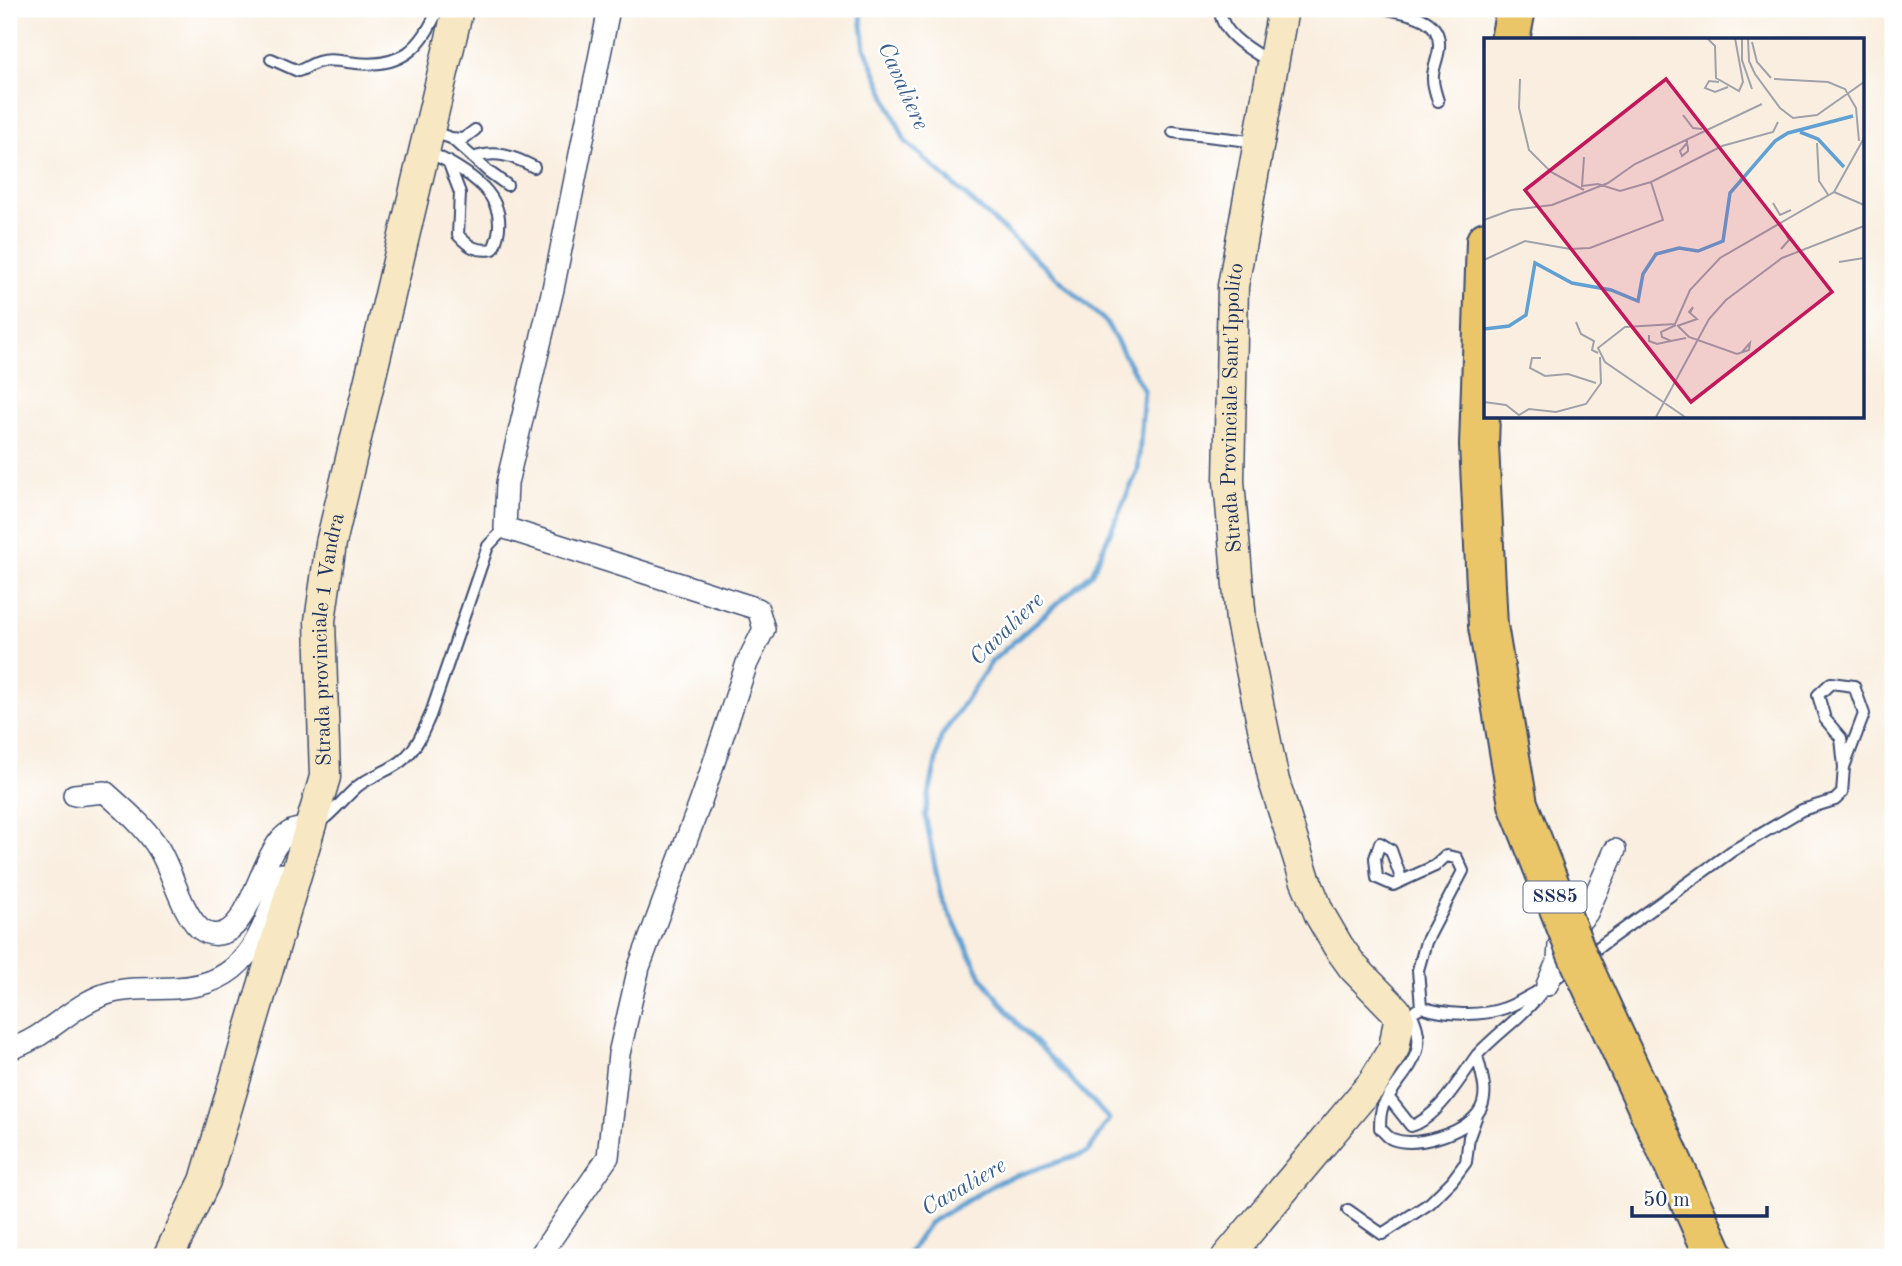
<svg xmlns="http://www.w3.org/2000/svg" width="1902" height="1266" viewBox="0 0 1902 1266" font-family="'Old Standard TT',serif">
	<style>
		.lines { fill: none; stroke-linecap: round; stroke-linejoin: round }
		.stream { stroke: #60a0d2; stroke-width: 5 }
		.lane-casing { stroke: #3c4c71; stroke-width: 14 }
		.street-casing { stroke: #3c4c71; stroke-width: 24 }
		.secondary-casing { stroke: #3c4c71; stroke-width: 33 }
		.highway-casing { stroke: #3c4c71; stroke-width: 42 }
		.lane { stroke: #fff; stroke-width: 10 }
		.street { stroke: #fff; stroke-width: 21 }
		.secondary { stroke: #f7e8c3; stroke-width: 30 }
		.highway { stroke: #eac669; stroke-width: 38 }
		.highway-bridge-casing { stroke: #3c4c71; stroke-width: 42; stroke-linecap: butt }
		.highway-bridge { stroke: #eac669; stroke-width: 38 }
		.labels { text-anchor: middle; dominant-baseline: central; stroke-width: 5; stroke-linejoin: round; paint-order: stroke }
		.shield { fill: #fff; stroke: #5f6d8e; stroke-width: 2 }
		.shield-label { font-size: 19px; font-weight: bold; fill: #1b2f5e }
		.street-label { font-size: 21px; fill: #1b2f5e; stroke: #fff }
		.water-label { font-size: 23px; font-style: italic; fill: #375c8c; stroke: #fff }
		.inset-river { fill: none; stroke: #60a0d2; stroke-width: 3.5 }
		.inset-road { fill: none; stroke: #a0a2ab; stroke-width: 2 }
		.view { fill: #c2185b; fill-opacity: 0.15; stroke: #c2185b; stroke-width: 3.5 }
		.inset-edge { fill: none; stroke: #1b2f5e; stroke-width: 3.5 }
	</style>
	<rect width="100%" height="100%" fill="#fff"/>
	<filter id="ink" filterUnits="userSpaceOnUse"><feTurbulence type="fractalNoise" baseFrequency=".0143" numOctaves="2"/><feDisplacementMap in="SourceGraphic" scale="14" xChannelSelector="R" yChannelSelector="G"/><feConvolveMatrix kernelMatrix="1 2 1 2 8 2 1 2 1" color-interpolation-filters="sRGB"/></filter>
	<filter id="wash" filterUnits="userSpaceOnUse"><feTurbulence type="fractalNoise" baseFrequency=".00686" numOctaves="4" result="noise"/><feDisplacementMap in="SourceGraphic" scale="28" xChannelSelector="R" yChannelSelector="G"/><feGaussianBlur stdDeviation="1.57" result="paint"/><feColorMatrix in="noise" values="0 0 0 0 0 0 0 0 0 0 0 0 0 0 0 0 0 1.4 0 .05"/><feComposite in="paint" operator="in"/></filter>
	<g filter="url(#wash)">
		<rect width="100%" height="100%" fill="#f9eedf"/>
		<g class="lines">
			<!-- stream -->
			<path class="stream" d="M860 9 865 48 905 141 1106 322 1144 390 1138 470 1092 573 992 661 941 737 925 814 941 897 982 978 1017 1023 1109 1119 1088 1152 1000 1181 929 1223 906 1257"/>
		</g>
	</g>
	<g filter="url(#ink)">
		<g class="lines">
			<!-- lane casing -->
			<g class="lane-casing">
				<path id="lane" d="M1220 9C1220 34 1251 50 1270 62
					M1387 9C1408 14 1441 17 1439 47 1439 57 1432 69 1433 79 1433 86 1436 94 1438 101
					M271 59 298 71C305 69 311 64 318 62 330 58 344 62 356 63 401 68 422 48 438 9
					M430 131 451 138 489 172 507 185
					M1173 132 1258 142
					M451 138 463 139 475 130
					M427 151C467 171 517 197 493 249 477 252 469 247 458 235L460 193 448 161
					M473 158C496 150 513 156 534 167
					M319 823C334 812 344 798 358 786 372 775 393 770 405 758 418 746 423 731 430 716L488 546 505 528
					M1402 881 1391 850 1380 843 1375 858 1377 878 1393 885 1435 866 1446 856 1457 858 1463 871 1426 942 1418 970 1421 1007 1416 1010
					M1421 1007C1445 1015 1480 1017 1505 1008 1515 1005 1525 998 1535 993L1732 851 1802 810 1835 800 1842 793 1844 767 1864 714 1854 686 1831 683 1818 695 1825 719 1841 738 1844 767
					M1411 1013C1433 1056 1401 1071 1383 1106 1380 1112 1380 1121 1380 1128 1384 1132 1387 1137 1392 1139 1416 1148 1462 1134 1478 1113 1491 1096 1481 1074 1477 1055 1498 1032 1523 1017 1541 993
					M1389 1098 1411 1126C1437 1119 1461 1077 1477 1055
					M1348 1210 1382 1234 1430 1203 1452 1181 1466 1162 1469 1137 1477 1115"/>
			</g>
			<!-- street casing -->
			<g class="street-casing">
				<path id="street" d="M74 795 105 792C125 810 147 828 160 851 173 874 181 910 199 928 206 934 215 936 223 933 253 924 263 845 290 832 296 828 304 829 311 829
					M1547 985 1558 960 1559 945 1587 913 1615 850
					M9 1049C46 1039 70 1006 106 994 127 987 153 989 175 988 248 985 262 934 282 874
					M539 1257 608 1157 619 1054 639 967 702 798 747 663 764 629 758 609 505 528 507 483 553 289 609 9"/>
			</g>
			<!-- secondary casing -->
			<g class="secondary-casing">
				<g id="secondary">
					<path id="s1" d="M168 1257 205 1181 325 777 320 621 331 543 458 9"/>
					<path id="s2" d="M1227 1257 1373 1083 1394 1048 1399 1020 1396 1011 1353 967 1338 946 1320 915 1305 879 1274 781 1241 621 1229 481 1233 286 1283 9"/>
				</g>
			</g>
			<!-- highway casing -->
			<g class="highway-casing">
				<path id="highway" d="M1510 40 1516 9
					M1486 241 1479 445 1488 626
					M1668 1152 1715 1257"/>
			</g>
			<!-- lane -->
			<use href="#lane" class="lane"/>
			<!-- street -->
			<use href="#street" class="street"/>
			<!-- secondary -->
			<use href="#secondary" class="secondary"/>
			<!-- highway -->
			<use href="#highway" class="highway"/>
			<!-- highway-bridge casing -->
			<g class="highway-bridge-casing">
				<path id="highway-bridge" d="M1488 626 1518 804 1577 954 1668 1152"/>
			</g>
			<!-- highway-bridge -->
			<use href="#highway-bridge" class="highway-bridge"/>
		</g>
	</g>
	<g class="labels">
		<!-- shield labels -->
		<rect class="shield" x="1523.5" y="881.5" width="63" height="31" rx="5"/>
		<g class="shield-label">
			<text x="1555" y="897">SS85</text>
		</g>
		<!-- street labels -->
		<g class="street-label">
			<text stroke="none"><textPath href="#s2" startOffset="948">Strada Provinciale Sant'Ippolito</textPath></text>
			<text stroke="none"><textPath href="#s1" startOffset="644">Strada provinciale 1 Vandra</textPath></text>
		</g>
		<!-- water labels -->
		<g class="water-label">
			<text transform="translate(903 86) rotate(66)">Cavaliere</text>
			<text transform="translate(1007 629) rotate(-44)">Cavaliere</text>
			<text transform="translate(964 1187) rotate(-30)">Cavaliere</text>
		</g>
	</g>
	<!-- overview -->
	<g transform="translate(1484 38)">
		<rect width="380" height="380" fill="#f9eedf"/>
		<path class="inset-river" d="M316 94 334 101 360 129M0 291 25 288 42 277 51 225 88 245 127 252 154 263 159 236 172 216 195 210 214 213 239 203 246 155 291 103 304 95 369 78"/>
		<path class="inset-road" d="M223 0 231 8 232 40 255 53 259 44 251 0M258 0V22L268 51M264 0 265 23 271 36 296 70 309 80 333 77 380 44M268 4 273 24 287 40M36 41 35 70 45 112 67 134 100 152M290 41 344 44 361 51 372 70 375 103M235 44 225 43 221 50 231 54 244 49M199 77 209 90 218 91M203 102V105L204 110V113L198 118 196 113 203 105M333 105 335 143 345 158M100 119 98 148 114 146 136 153 167 144M350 154 380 167M289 165 296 177 307 172M0 182 27 172 68 167 124 145 151 126 278 66M296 184 305 202 297 211M0 222 41 203 86 211 106 210 179 182 167 144 238 108 289 94 294 84M355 224 380 220M92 284 97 296 110 303 108 312 114 315M192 287 177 294 178 299 187 303 202 300M193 288 213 281 205 274 209 269 206 275M194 288 205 299 253 316 265 312 266 305 258 314M165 297V303L173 306 187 303M57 320H48L46 330 61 338 84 336 112 345M0 364 22 367 35 377 45 371 72 374 102 366 117 345 116 319M172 379 225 281 242 262 298 220 380 188M201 379 121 324 114 310 141 289 191 286 206 252 236 220 350 154 380 100"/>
		<path class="view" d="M182 41 348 254 207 364 41 152Z"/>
		<rect width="380" height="380" class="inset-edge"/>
	</g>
	<!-- margin -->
	<rect width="1902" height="1266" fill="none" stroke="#fff" stroke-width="35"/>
	<!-- scale -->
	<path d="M1632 1206v10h135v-10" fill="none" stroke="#1b2f5e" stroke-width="3.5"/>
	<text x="1643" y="1206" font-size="21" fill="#1b2f5e" stroke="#ffffff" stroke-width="5" paint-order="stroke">50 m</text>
</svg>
